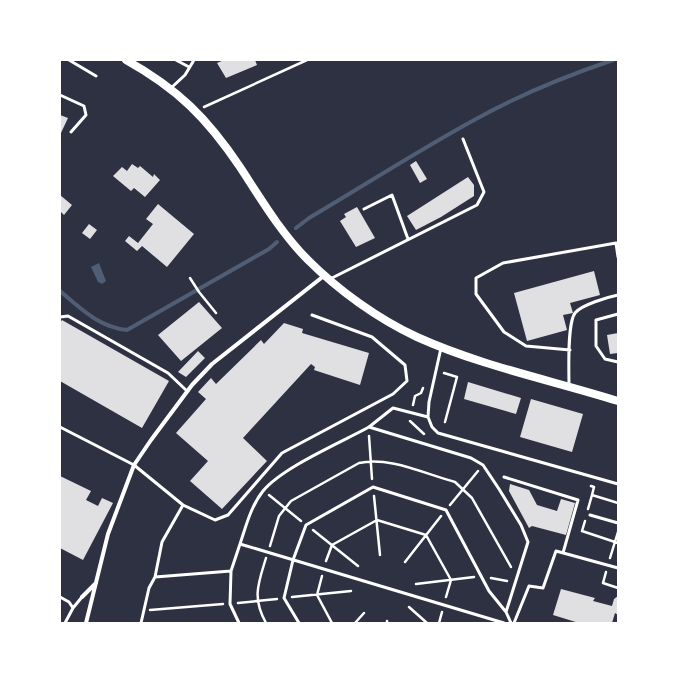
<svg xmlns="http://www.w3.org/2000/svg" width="678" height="683" viewBox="0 0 678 683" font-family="'PT Sans',sans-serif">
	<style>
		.water { fill: #4f5d75 }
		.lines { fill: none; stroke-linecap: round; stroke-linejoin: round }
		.stream { stroke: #4f5d75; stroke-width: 4 }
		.building { fill: #e0e0e3 }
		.path { stroke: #fff; stroke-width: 2.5 }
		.service { stroke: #fff; stroke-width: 3 }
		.minor { stroke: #fff; stroke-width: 4 }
		.secondary { stroke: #fff; stroke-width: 8 }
	</style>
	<rect width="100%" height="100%" fill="#2d3142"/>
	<!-- water -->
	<path class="water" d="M99 263 106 281 102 284 98 282 91 267Z"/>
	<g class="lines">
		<!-- stream -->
		<path class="stream" d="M296 228 309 218C365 185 419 150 476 119 519 95 566 76 613 60
			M60 291C81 309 99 327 127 330L269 249 277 242"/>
	</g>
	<!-- building -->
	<path class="building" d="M224 60H255L257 65 226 78 217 63Z
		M60 115 68 118 60 135Z
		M416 161 427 179 420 183 410 165Z
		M132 164 138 168 140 166 153 177 154 174 160 180 145 197 134 188 131 191 113 176 122 167 127 171Z
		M468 177 474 185V196L441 217 416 230 407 216Z
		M60 195 72 205 64 215 60 211Z
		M158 204 194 234 167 267 142 246 137 251 125 241 129 236 138 243 153 224 146 219Z
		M357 207 375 238 356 247 340 221 346 217 344 214Z
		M89 224 97 230 90 239 82 233Z
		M594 271 600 295 570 303 573 313 563 315 567 330 527 341 514 293Z
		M199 302 222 328 181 361 158 335Z
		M62 320 169 381 142 428 60 381V323Z
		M284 323 303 329 302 333 369 353 360 385 314 370 315 367 311 364 243 438 267 461 222 509 190 481 208 461 176 433 206 399 198 392 211 378 216 384 261 340 264 344Z
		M618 333V353L610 354 607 335Z
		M198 351 205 358 186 377 178 372Z
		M468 382 521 398 516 414 464 399Z
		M531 399 583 414 572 452 520 437Z
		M60 476 91 491 86 500 98 506 102 498 113 503 83 560 60 548Z
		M510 484 529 490 537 505 557 511 561 499 575 503 566 535 532 526 529 528 509 491Z
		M561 589 595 598 593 601 612 606 614 599 618 596V615L615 613 612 623H579L553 615Z"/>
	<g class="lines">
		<!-- path -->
		<path class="path" d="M204 107 307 60
			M190 278 199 292 216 313
			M444 373 457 377 445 422
			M413 405 415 396 421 393 423 388
			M410 421 424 434
			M369 436 372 479
			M591 486 594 487 592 495
			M269 495 301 521
			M374 496 380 555
			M450 505 478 471
			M588 509 592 495 618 503
			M585 521 582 531 618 543
			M313 530 358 566
			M270 546 279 516 291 501 359 463C389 456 425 474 455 482L472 498 511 567
			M266 558C258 584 252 598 266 623
			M610 558 618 532
			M326 561 332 545 377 520 426 535 451 580 446 597
			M405 562 441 516
			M606 572 603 583 618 588
			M322 576 317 595 332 623
			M491 578 507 581
			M416 584 474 577
			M292 597 351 591
			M238 603 277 599
			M409 607 427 623
			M150 610 223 604
			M387 621V623
			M355 623 364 613
			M439 623 442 612"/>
		<!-- service -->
		<path class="service" d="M69 60 96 76
			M176 60 189 67
			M171 88 185 75 194 60
			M60 95 84 106 86 115 71 132
			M364 209 392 195 408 239
			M330 279 477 205 484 192 463 139
			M618 314 596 320V346L605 359 618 362
			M60 317 68 316 168 373 187 391
			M570 350 526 346 504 332 476 294V278L503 263 616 243 618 257
			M569 386C569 370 567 324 575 313 581 305 608 297 618 295
			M428 417 429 402 441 348
			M60 427 134 465 183 505 215 520 228 515 282 453 393 394 407 381 405 365 372 337 312 315
			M369 427 393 408 428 417 432 427 438 433 618 484
			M504 477 578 500 563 553
			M590 515 618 523
			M240 544C246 526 251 506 263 491 283 467 340 443 369 427L471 458 483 465 499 489 521 525 528 542 506 612
			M155 577 162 542 183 505
			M60 597 69 602 73 608
			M65 623 73 608 82 597
			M141 623 149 588 155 577 231 571
			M239 623 230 604 231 571 240 544 504 623
			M299 623 284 598 293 560 306 525 373 487 446 510 489 591 506 612 511 623
			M514 623 529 586 543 588 556 551 618 568"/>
		<!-- minor -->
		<path class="minor" d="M82 597 96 583
			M86 623 108 534 134 465 151 440 192 385 212 364 325 275"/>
		<!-- secondary -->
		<path class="secondary" d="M126 60C178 89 207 118 240 167 261 199 281 233 308 260 338 290 378 319 417 337 481 366 551 380 618 401"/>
	</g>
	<!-- border -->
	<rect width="678" height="683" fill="none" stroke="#ffffff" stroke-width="122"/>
</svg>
